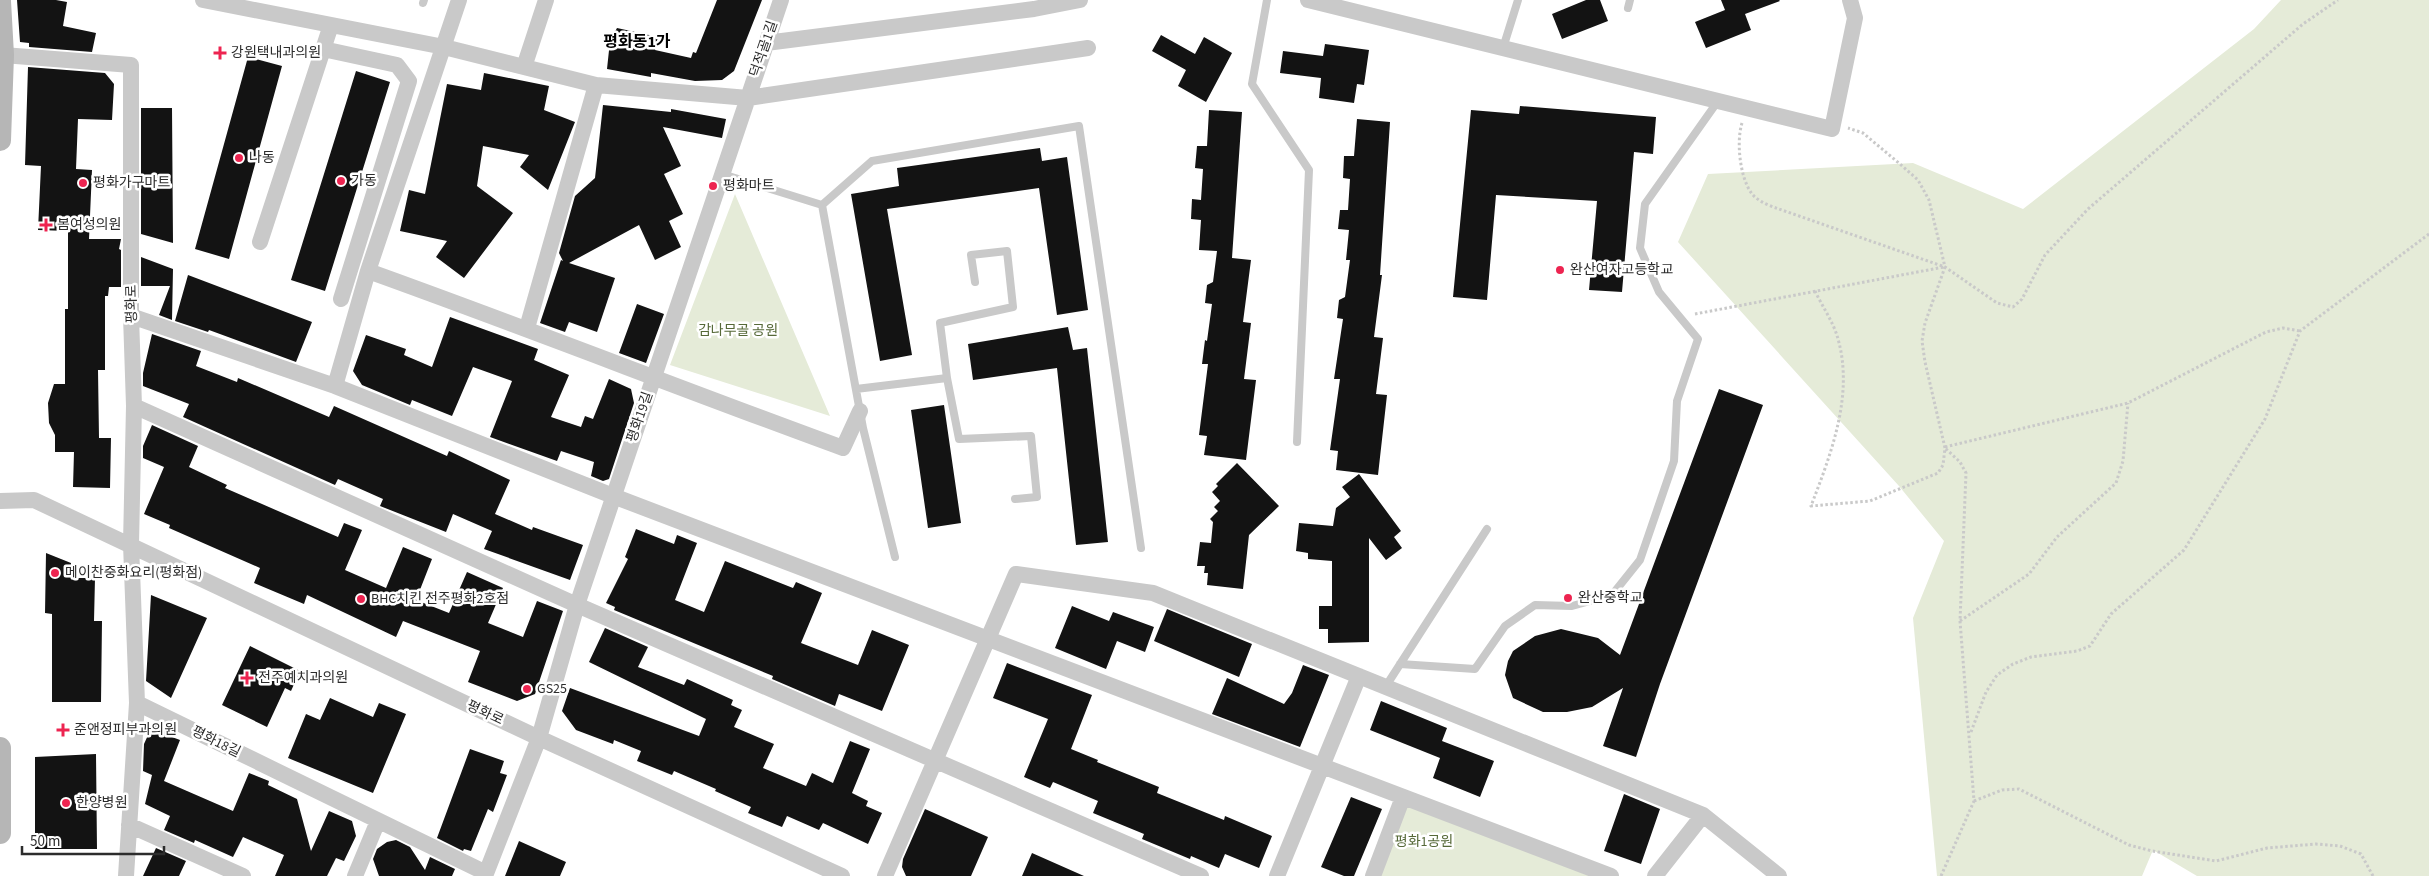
<svg xmlns="http://www.w3.org/2000/svg" width="2429" height="876" viewBox="0 0 2429 876" font-family="'Source Sans 3','Noto Sans KR',sans-serif">
	<style>
		.green { fill: #e5ebd8 }
		.building { fill: #131313 }
		.lines { fill: none; stroke-linecap: round; stroke-linejoin: round }
		.path { stroke: #c9c9c9; stroke-width: 3; stroke-dasharray: 2.5 2.5; stroke-linecap: butt }
		.lane { stroke: #c9c9c9; stroke-width: 8 }
		.street { stroke: #c9c9c9; stroke-width: 16 }
		.secondary { stroke: #b6b6b6; stroke-width: 22 }
		.poi-dot { fill: #ed2450; stroke: #fff; stroke-width: 2 }
		.labels { text-anchor: middle; dominant-baseline: central; stroke-width: 5; stroke-linejoin: round; paint-order: stroke }
		.street-label { font-size: 14px; fill: #2c2c2c; stroke: #fff }
		.poi-label { font-size: 14px; fill: #2c2c2c; stroke: #fff; text-anchor: start }
		.park-label { font-size: 14px; fill: #566938; stroke: #fff }
		.quarter-label { font-size: 16px; font-weight: bold; fill: #000; stroke: #fff }
	</style>
	<rect width="100%" height="100%" fill="#fff"/>
	<!-- green -->
	<path class="green" d="M2281 0H2429V876H2197L2153 850 2142 876H1937L1913 618 1944 541 1899 486 1678 242 1708 174 1913 163 2023 209 2254 29Z
		M735 194 830 416 670 365Z
		M1403 797 1611 876H1373Z"/>
	<!-- building -->
	<path class="building" d="M17 0H56L67 2 63 26 96 33 92 52 29 47V43L20 42Z
		M717 0H762L734 71 722 80 695 81 651 73V77L607 69 610 41 617 28 658 37 655 50 691 58 693 52 696 53Z
		M1586 0H1600L1608 21 1562 39 1552 14Z
		M1721 0H1779L1780 1 1745 14 1751 30 1706 48 1695 22 1725 10Z
		M1161 35 1195 54 1204 37 1232 53 1206 102 1178 86 1186 70 1152 51Z
		M1325 44 1369 50 1364 85 1357 84 1354 103 1319 98 1321 78 1280 73 1283 51 1323 56Z
		M248 57 282 66 229 259 195 249Z
		M28 67 105 73 114 84 112 120 78 119 76 169 92 170 89 239H121L119 249 121 250V287H109L108 296H105V370H98L99 438H111L110 488 73 487 74 452H55V435L49 423 48 403 54 384H65V309H68V231L38 230 41 166 25 165Z
		M356 71 390 82 325 291 291 280Z
		M484 73 549 86 544 110 575 122 548 190 520 167 529 155 483 146 477 186 513 213 464 278 436 257 447 241 400 231 409 190 425 194 447 84 481 90Z
		M603 105 671 112V109L726 119 722 138 663 127 681 166 664 174 683 214 669 221 681 247 655 260 639 225 569 263 615 278 597 332 569 322 565 332 540 323 561 260 563 261 559 253 575 196 595 178Z
		M1520 106 1656 117 1653 154 1634 152 1622 292 1589 290 1597 201 1496 195 1487 300 1453 297 1471 110 1519 114Z
		M141 108H172L173 243 141 234Z
		M1209 110 1242 112 1232 258 1251 260 1243 322 1251 323 1244 379 1256 380 1246 460 1204 455 1207 436 1199 435 1208 364H1202L1205 340 1207 341 1212 304 1205 303 1207 285 1213 282 1217 251 1199 250 1201 220 1191 219 1192 199 1201 200 1203 169 1195 168 1197 146H1207Z
		M1357 119 1390 122 1380 275H1382L1374 337 1383 338 1376 394 1387 395 1378 475 1336 470 1338 451 1330 450 1340 379H1334L1343 319 1337 318 1339 300 1345 297 1350 260H1346L1349 230 1338 229 1340 210H1348L1350 179 1343 178 1344 156H1354Z
		M1040 148 1042 161 1067 157 1088 310 1057 315 1039 188 887 209 912 355 880 361 851 194 899 186 897 168Z
		M141 257 173 269 172 320 159 315 170 286H141Z
		M188 275 312 322 296 362 209 330 208 332 175 321Z
		M637 304 664 314 646 363 619 353Z
		M450 317 538 349 534 360 569 375 551 417 581 427 585 416 593 419 609 379 631 389 634 403 609 479 603 481 591 476 594 462 561 451 557 461 490 437 512 381 473 367 452 416 412 400 410 405 362 385 353 371 366 335 406 349 404 355 432 367Z
		M1068 327 1073 350 1087 348 1108 542 1076 545 1057 368 973 380 968 344Z
		M152 334 201 351 196 366 237 382 238 378 329 417 334 406 447 456 449 451 510 480 495 514 532 530 533 527 583 545 570 580 484 549 492 531 453 514 446 532 380 506 383 499 338 479 335 485 183 417 189 404 143 386V373Z
		M1719 389 1763 405 1660 684 1636 757 1603 746 1623 688 1592 707 1567 712H1543L1513 698 1505 675 1508 661 1513 651 1535 636 1561 629 1598 638 1620 655Z
		M944 405 961 523 928 528 911 410Z
		M152 425 198 446 189 467 227 485 225 488 338 537 344 523 362 530 345 570 386 588 403 547 432 559 416 600 449 613 467 572 503 588 488 623 523 637 537 601 563 611 535 694 517 701 468 682 480 651 403 621 396 637 307 595 304 604 254 583 260 568 169 528 170 525 144 514 164 467 143 458V446Z
		M1237 463 1279 506 1249 535 1243 589 1207 585 1208 573H1204L1205 566H1197L1200 542 1211 543 1213 522 1210 519 1218 511 1214 507 1220 501 1212 492 1218 486 1216 484Z
		M1359 474 1401 531 1394 537 1402 548 1386 560 1369 538V642L1328 643V629H1319V606H1332V561L1308 559V553L1296 551 1299 523 1333 526 1336 508 1350 497 1342 487Z
		M636 529 674 544 677 535 697 543 675 600 704 612 725 561 793 588 796 582 822 593 801 643 858 665 872 630 909 645 882 711 839 694 835 706 772 679 773 676 614 610 615 607 606 603 628 559 625 557Z
		M46 553 71 563V578H95L94 621H102L101 702H52V614L45 613Z
		M151 595 207 618 171 698 146 681Z
		M1072 606 1109 621 1113 612 1154 627 1145 652 1117 641 1106 669 1055 648Z
		M1167 609 1252 644 1239 677 1154 641Z
		M605 628 648 647 638 667 684 685 687 679 733 700 731 705 742 710 734 727 774 744 763 768 806 786 812 773 833 783 850 741 870 749 852 793 868 801 866 806 882 813 868 844 823 823 819 830 787 816 782 827 748 813 751 807 715 791 716 789 674 771 672 775 637 761 641 751 614 740 613 744 576 730 562 711 570 688 699 736 706 719 589 662Z
		M250 646 300 671 291 691 285 688 267 727 222 705Z
		M1007 663 1092 695 1071 749 1098 760 1097 762 1159 787 1157 793 1224 820 1225 816 1272 836 1259 868 1225 854 1219 868 1191 856 1190 859 1142 839 1144 834 1093 813 1098 801 1053 782 1050 788 1024 777 1048 719 993 698Z
		M1303 665 1329 675 1300 747 1212 714 1227 678 1284 704 1292 693Z
		M330 698 373 717 379 703 406 714 373 793 288 758 306 714 320 720Z
		M1381 701 1447 728 1442 741 1494 761 1480 797 1433 778 1440 758 1370 730Z
		M153 724 168 730 172 737 180 740 164 781 233 811 249 773 269 781 268 785 297 799 311 851 329 811 352 821 356 836 344 861 336 858 327 876H275L284 855 243 837 233 857 195 840 194 843 164 830 170 816 145 804 152 775 143 771 144 744Z
		M470 749 504 761 500 773 507 775 493 812 488 809 471 851 464 849 463 851 437 838Z
		M96 754 97 849H35V757Z
		M1624 794 1660 809 1641 864 1604 851Z
		M1351 797 1382 809 1354 876H1344L1321 867Z
		M925 809 988 837 971 876H906L902 867 903 859Z
		M396 840 410 847 425 870 430 857 455 869 452 876H379L373 859 377 849 387 842Z
		M519 841 566 862 560 876H505Z
		M156 848 186 861 179 876H143Z
		M1032 853 1084 876H1022Z"/>
	<g class="lines">
		<!-- path -->
		<path class="path" d="M1742 123C1736 142 1740 178 1752 194 1759 202 1770 206 1779 209L1945 267 1997 303 2013 307 2022 299 2045 255 2088 209 2303 24 2338 0
			M1815 291C1822 306 1834 323 1838 339 1854 395 1831 454 1811 506L1870 501 1938 473 1943 465 1945 448 1925 362 1922 341 1925 323 1945 267 1929 200 1918 180 1900 164 1863 133 1848 128
			M1695 314 1944 267
			M1945 447 2128 403 2266 332 2283 328 2300 331
			M1960 621 2029 574 2057 537 2116 483 2123 461 2128 403
			M1971 732 1986 692 1997 675 2013 664 2031 657 2077 651 2090 646 2111 614 2184 550 2265 419 2300 331 2429 234
			M1974 801 2002 790 2019 789 2129 845 2152 851 2216 861 2267 848 2316 844 2340 846 2361 854 2373 876
			M1941 876 1974 801 1960 621 1966 473 1960 462 1945 448"/>
		<!-- lane -->
		<path class="lane" d="M1267 0 1252 84 1309 170 1297 442
			M423 3 424 0
			M1628 8 1630 0
			M1503 48 1518 0
			M722 174 822 205 872 161 1079 126 1141 548
			M822 205 863 428 895 557
			M947 378 940 323 1013 307 1007 251 971 255 975 282
			M856 389 947 378 959 439 1031 436 1037 497 1015 499
			M1400 664 1475 669 1505 626 1535 605 1572 606 1612 595 1640 560 1674 461 1677 401 1698 339 1659 292 1640 248 1645 204 1718 101
			M1386 686 1487 529"/>
		<!-- street -->
		<path class="street" d="M203 0 444 47 596 85 748 98 1088 48
			M1308 0 1832 129 1855 18 1850 0
			M766 43 1034 9 1080 0
			M323 49 397 65 409 81 341 299
			M3 55 131 65V316L134 406 131 544 137 703 126 876
			M524 67 546 0
			M260 242 331 25
			M368 271C527 328 684 390 843 448L860 411
			M131 316 335 386 613 496 1611 876
			M527 328 596 85
			M335 386 368 271 459 0
			M134 406 577 605 1201 876
			M0 501 34 500 539 738 842 876
			M137 703 486 873
			M129 825 243 876
			M355 876 378 821
			M485 876 539 738 577 605 781 0
			M885 876 1016 574 1153 593 1703 815 1779 876
			M1277 876 1359 676
			M1373 876 1403 797
			M1655 876 1703 815"/>
		<!-- secondary -->
		<path class="secondary" d="M0 1 3 55 0 140
			M0 748V833"/>
	</g>
	<!-- markers -->
	<g class="poi-dot">
		<path d="M217.5 45.5h5v5h5v5h-5v5h-5v-5h-5v-5h5z"/>
		<circle cx="239" cy="158" r="5"/>
		<circle cx="341" cy="181" r="5"/>
		<circle cx="83" cy="183" r="5"/>
		<circle cx="713" cy="186" r="5"/>
		<path d="M43.5 217.5h5v5h5v5h-5v5h-5v-5h-5v-5h5z"/>
		<circle cx="1560" cy="270" r="5"/>
		<circle cx="55" cy="573" r="5"/>
		<circle cx="1568" cy="598" r="5"/>
		<circle cx="361" cy="599" r="5"/>
		<path d="M244.5 670.5h5v5h5v5h-5v5h-5v-5h-5v-5h5z"/>
		<circle cx="527" cy="689" r="5"/>
		<path d="M60.5 722.5h5v5h5v5h-5v5h-5v-5h-5v-5h5z"/>
		<circle cx="66" cy="803" r="5"/>
	</g>
	<g class="labels">
		<!-- street labels -->
		<g class="street-label">
			<text transform="translate(764 49) rotate(-71)">덕적골1길</text>
			<text transform="translate(132 304) rotate(-91)">평화로</text>
			<text transform="translate(640 417) rotate(-71)">평화19길</text>
			<text transform="translate(485 713) rotate(25)">평화로</text>
			<text transform="translate(216 742) rotate(26)">평화18길</text>
		</g>
		<!-- poi labels -->
		<g class="poi-label">
			<text x="231" y="53">강원택내과의원</text>
			<text x="249" y="158">나동</text>
			<text x="351" y="181">가동</text>
			<text x="93" y="183">평화가구마트</text>
			<text x="723" y="186">평화마트</text>
			<text x="57" y="225">봄여성의원</text>
			<text x="1570" y="270">완산여자고등학교</text>
			<text x="65" y="573">메이찬중화요리(평화점)</text>
			<text x="1578" y="598">완산중학교</text>
			<text x="371" y="599">BHC치킨 전주평화2호점</text>
			<text x="258" y="678">전주예치과의원</text>
			<text x="537" y="689">GS25</text>
			<text x="74" y="730">준앤정피부과의원</text>
			<text x="76" y="803">한양병원</text>
		</g>
		<!-- park labels -->
		<g class="park-label">
			<text x="738" y="331">감나무골 공원</text>
			<text x="1424" y="842">평화1공원</text>
		</g>
		<!-- quarter labels -->
		<g class="quarter-label">
			<text x="637" y="42">평화동1가</text>
		</g>
	</g>
	<!-- scale -->
	<path d="M22 846v8h142v-8" fill="none" stroke="#2c2c2c" stroke-width="2.5"/>
	<text x="30" y="846" font-size="15" fill="#2c2c2c" stroke="#ffffff" stroke-width="4" paint-order="stroke">50 m</text>
</svg>
